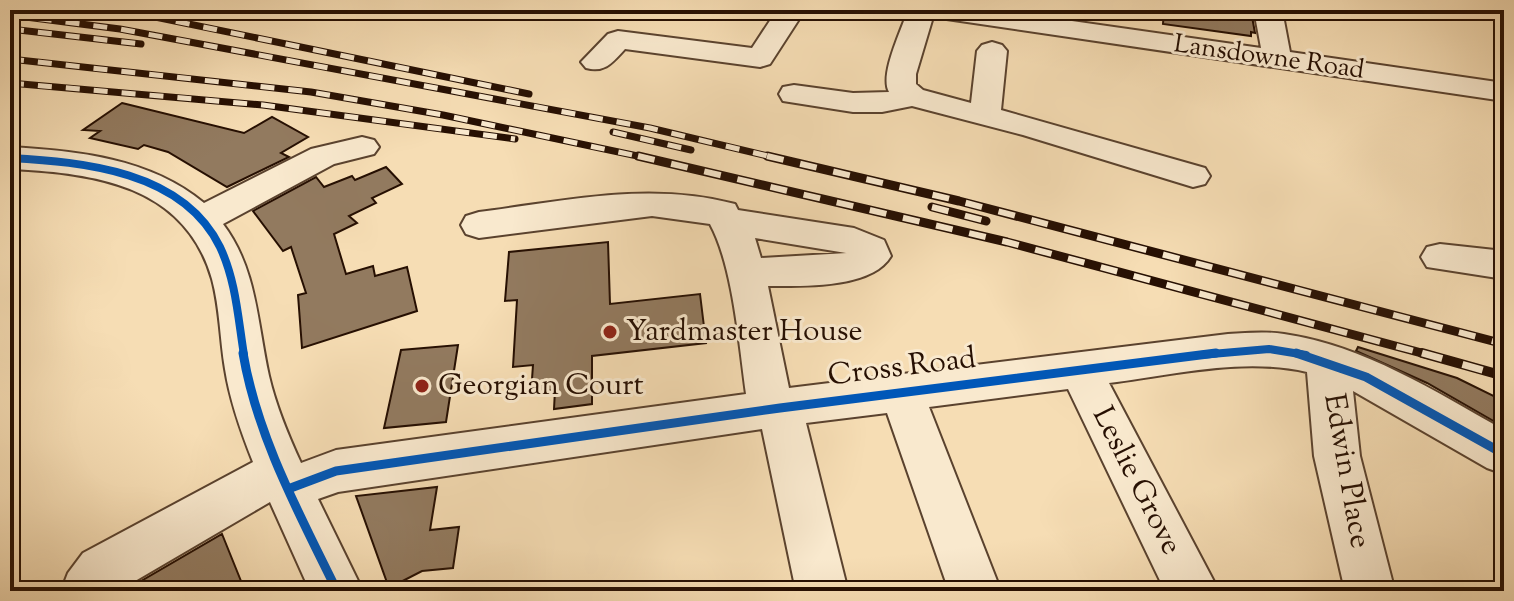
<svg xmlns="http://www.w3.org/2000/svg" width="1514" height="601" viewBox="0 0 1514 601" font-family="'Sorts Mill Goudy',serif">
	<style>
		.building { fill: #927a5f; stroke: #260f02; stroke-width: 2 }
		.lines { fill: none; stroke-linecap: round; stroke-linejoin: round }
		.minor-casing { stroke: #5a422e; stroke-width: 4 }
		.path { stroke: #260f02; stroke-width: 4; stroke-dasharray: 2 3; stroke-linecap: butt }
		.minor { fill: #f9e9ce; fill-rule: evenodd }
		.rail-far2-casing { stroke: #260f02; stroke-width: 7 }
		.rail-far1-casing { stroke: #260f02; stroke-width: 9 }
		.rail-casing { stroke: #260f02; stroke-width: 10 }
		.rail-far2 { stroke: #f9e9ce; stroke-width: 5; stroke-dasharray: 14; stroke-linecap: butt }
		.rail-far1 { stroke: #f9e9ce; stroke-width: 6; stroke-dasharray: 17; stroke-linecap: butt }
		.rail { stroke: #f9e9ce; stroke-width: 7; stroke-dasharray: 21; stroke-linecap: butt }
		.cycleway-far1-casing { stroke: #f9e9ce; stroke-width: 13 }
		.cycleway-casing { stroke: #f9e9ce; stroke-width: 14 }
		.cycleway-far1 { stroke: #0057b8; stroke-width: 8 }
		.cycleway { stroke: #0057b8; stroke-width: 9 }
		.poi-dot { fill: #8f2418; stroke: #f9e9ce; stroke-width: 3 }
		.labels { text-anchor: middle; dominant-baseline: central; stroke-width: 6; stroke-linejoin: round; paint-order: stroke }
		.far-street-label { font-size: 26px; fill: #260f02; stroke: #f9e9ce }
		.poi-label { font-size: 30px; fill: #260f02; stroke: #f9e9ce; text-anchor: start }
		.street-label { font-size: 30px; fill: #260f02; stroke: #f9e9ce }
	</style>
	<rect width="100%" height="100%" fill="#f6ddb4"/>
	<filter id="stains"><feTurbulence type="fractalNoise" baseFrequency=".0025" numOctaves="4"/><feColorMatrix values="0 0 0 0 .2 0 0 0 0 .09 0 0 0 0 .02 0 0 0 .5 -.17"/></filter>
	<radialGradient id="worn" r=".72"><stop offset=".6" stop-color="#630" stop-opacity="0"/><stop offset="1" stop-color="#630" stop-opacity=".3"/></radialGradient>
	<!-- building -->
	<path class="building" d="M1164 10 1251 11 1255 33 1251 32V36L1163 24Z
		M122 103 244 133 272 117 308 137 281 153 289 157 227 187 168 152 144 145 138 149 90 138 100 131 83 130Z
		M386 167 402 184 372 198 376 203 349 216 357 223 334 234 346 274 373 266 375 276 407 267 417 311 302 348 298 295 306 293 291 247 283 251 253 211 316 177 324 187 352 176 355 180Z
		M608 242 610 304 700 294 706 343 592 356V404L554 409 555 390 531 393 533 365 513 367 517 300 505 301 509 252Z
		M458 345 446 422 384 428 401 350Z
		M1358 347 1457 378 1504 401V427L1427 383 1356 351Z
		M437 487 430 530 459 527 453 568 422 571 389 588 356 496Z
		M222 534 245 591H124Z"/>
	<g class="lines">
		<!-- minor casing -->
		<g class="minor-casing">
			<path id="minor" d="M777 10H805L770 64 760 67 625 49C612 63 605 73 586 68L581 62 608 34 618 31 752 48Z
				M908 10H995L1261 48 1254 10H1282L1290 52 1504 83V101L933 17 916 74V84L923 90 971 103 977 51 982 45 992 42 1002 45 1007 51 1001 110 1205 168 1210 176 1205 184 1193 187 1023 135 912 106 882 112H853L783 101 779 94 783 87 794 85 853 93 889 92C879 75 902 29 908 10Z
				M362 137 374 140 379 147 374 154 334 164 223 224C257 269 257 322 269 376 276 406 288 435 301 463L336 450 746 394C739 344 733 266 710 224L652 216 479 238 466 234 461 225 466 216 479 212C563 201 651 181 735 204L738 210 854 228 884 240 891 256C872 289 802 286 768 286L789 388 1228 334C1246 333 1265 331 1284 334 1363 345 1436 392 1504 430V474L1487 468 1353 391 1360 456 1392 580 1387 591H1345L1314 456 1307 372C1243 357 1173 375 1109 383L1219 591H1165L1068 389 929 407 1001 591H949L887 413 806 423 848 591H796L762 429 338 492 318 499 363 591H310L270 502 118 591H61L68 573 83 553 253 462C241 432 230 401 225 369 220 340 220 308 212 279 185 185 95 173 10 169V147C78 151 150 158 204 203L311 149ZM755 238 846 253H847L761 258Z
				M1440 244 1504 251V279L1427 267 1421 257 1427 247Z"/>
		</g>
		<!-- path -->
		<path class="path" d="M21 12 24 10"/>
		<!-- minor -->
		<use href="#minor" class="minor"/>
		<!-- rail-far2 casing -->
		<g class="rail-far2-casing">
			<path id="rail-far2" d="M121 10 529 94
				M10 15 120 29 650 128 776 158
				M10 29 141 44
				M10 59 311 92 443 115 647 158
				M10 83 263 105 515 139
				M613 132 691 150"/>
		</g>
		<!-- rail-far1 casing -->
		<g class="rail-far1-casing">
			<path id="rail-far1" d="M638 156 1007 242 1429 355
				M767 156 959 201 1504 344
				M932 207 986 221"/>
		</g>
		<!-- rail casing -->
		<g class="rail-casing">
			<path id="rail" d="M1422 353 1504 376"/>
		</g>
		<!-- rail-far2 -->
		<use href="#rail-far2" class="rail-far2"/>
		<!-- rail-far1 -->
		<use href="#rail-far1" class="rail-far1"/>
		<!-- rail -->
		<use href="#rail" class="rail"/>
		<!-- cycleway-far1 casing -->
		<g class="cycleway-far1-casing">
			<path id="cycleway-far1" d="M10 158C84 162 183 171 220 247 236 281 238 318 244 355
				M1200 355 1269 349 1306 355"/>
		</g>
		<!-- cycleway casing -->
		<g class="cycleway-casing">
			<path id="cycleway" d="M243 353C257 437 300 515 337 591
				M1296 353 1366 377 1504 454
				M288 489 336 471 780 408 1216 353"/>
		</g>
		<!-- cycleway-far1 -->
		<use href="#cycleway-far1" class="cycleway-far1"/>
		<!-- cycleway -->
		<use href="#cycleway" class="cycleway"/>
	</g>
	<!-- markers -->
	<g class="poi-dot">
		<circle cx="610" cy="332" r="8"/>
		<circle cx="422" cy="386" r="8"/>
	</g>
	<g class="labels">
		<!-- far-street labels -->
		<g class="far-street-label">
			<text transform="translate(1269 58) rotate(8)">Lansdowne Road</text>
		</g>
		<!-- poi labels -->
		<g class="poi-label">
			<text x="626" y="332">Yardmaster House</text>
			<text x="438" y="386">Georgian Court</text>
		</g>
		<!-- street labels -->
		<g class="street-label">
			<text transform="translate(902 368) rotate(-7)">Cross Road</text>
			<text transform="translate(1346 471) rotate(80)">Edwin Place</text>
			<text transform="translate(1136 481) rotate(63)">Leslie Grove</text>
		</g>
	</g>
	<!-- margin -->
	<rect width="1514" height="601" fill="none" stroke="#f6ddb4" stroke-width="40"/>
	<rect x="12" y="12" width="1490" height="577" fill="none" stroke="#260f02" stroke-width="4"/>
	<rect x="20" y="20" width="1474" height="561" fill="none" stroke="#260f02" stroke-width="2"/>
	<rect width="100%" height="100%" filter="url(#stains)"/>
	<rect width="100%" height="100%" fill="url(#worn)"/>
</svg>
